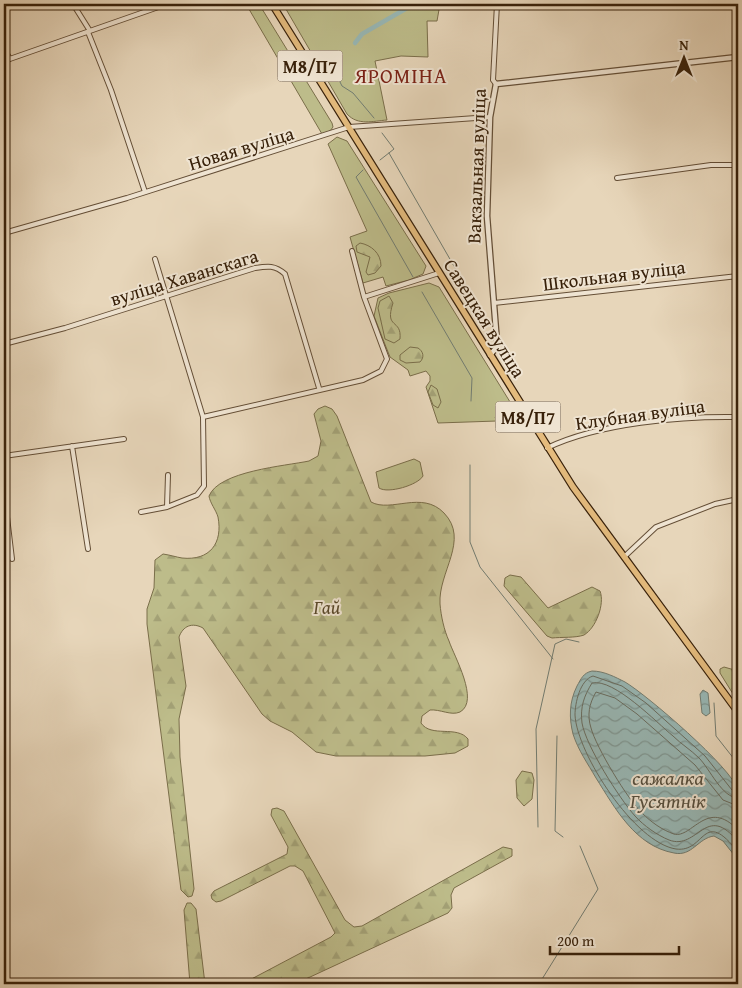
<svg xmlns="http://www.w3.org/2000/svg" width="742" height="988" viewBox="0 0 742 988" font-family="'Gentium Book Plus',serif">
	<style>
		.green { fill: #bdbc8a; stroke: #7a6e4a }
		.forest { fill: url(#forest-firs); stroke: #7a6e4a }
		.water { fill: url(#water-waves); stroke: #727c71 }
		.lines { fill: none; stroke-linecap: round; stroke-linejoin: round }
		.shore { stroke: #686c60; stroke-width: 1 }
		.stream { stroke: #727c71; stroke-width: 1 }
		.canal { stroke: #98b8b6; stroke-width: 4.5 }
		.minor-casing { stroke: #644e36; stroke-width: 6 }
		.tertiary-casing { stroke: #644e36; stroke-width: 7 }
		.primary-casing { stroke: #38210a; stroke-width: 8 }
		.minor { stroke: #efe4d2; stroke-width: 4 }
		.tertiary { stroke: #efe4d2; stroke-width: 4.5 }
		.primary { stroke: #e4bb7d; stroke-width: 5.5 }
		.labels { text-anchor: middle; dominant-baseline: central; stroke-width: 4; stroke-linejoin: round; paint-order: stroke }
		.shield { fill: #efe4d2; stroke: #6f5c46; stroke-width: 1 }
		.shield-label { font-size: 18px; font-weight: bold; fill: #38210a }
		.street-label { font-size: 19px; fill: #38210a; stroke: #efe4d2 }
		.park-label { font-size: 19px; font-style: italic; fill: #59482a; stroke: #efe4d2 }
		.water-label { font-size: 20px; font-style: italic; fill: #554e3e; stroke: #efe4d2 }
		.quarter-label { font-size: 21px; letter-spacing: 1px; fill: #7a1f14; stroke: #efe4d2 }
	</style>
	<defs>
		<pattern id="forest-firs" width="22" height="20" patternUnits="userSpaceOnUse" patternTransform="scale(1.25)"><rect width="22" height="20" fill="#bdbc8a"/><path d="M5 1l3.5 6h-7zM16 11l3.5 6h-7z" fill="#a3a176"/></pattern>
		<pattern id="water-waves" width="16" height="10" patternUnits="userSpaceOnUse" patternTransform="scale(1.25)"><rect width="16" height="10" fill="#98b8b6"/><path d="M0 5q4-4 8 0t8 0" fill="none" stroke="#7d9592"/></pattern>
	</defs>
	<rect width="100%" height="100%" fill="#e7d6ba"/>
	<filter id="stains"><feTurbulence type="fractalNoise" baseFrequency=".004" numOctaves="4"/><feColorMatrix values="0 0 0 0 .2 0 0 0 0 .09 0 0 0 0 .02 0 0 0 .5 -.17"/></filter>
	<radialGradient id="worn" r=".72"><stop offset=".6" stop-color="#630" stop-opacity="0"/><stop offset="1" stop-color="#630" stop-opacity=".3"/></radialGradient>
	<!-- green -->
	<path class="green" d="M246 4H259L332 123 333 127 330 131 322 134Z
		M283 4H440L437 21H427L428 57 401 56 375 61 387 120C373 121 358 126 347 114Z
		M337 137 347 141 426 266 423 274 409 280 386 286 383 277 363 283 350 237 367 231 328 144Z
		M429 283 439 287 515 410 516 416 513 420 505 411 495 417 497 421 438 423 426 387 430 381V376L426 371 410 376 408 370 390 357 386 347 374 316 378 298 389 293Z
		M414 459 420 462 423 476C418 485 388 494 379 488L376 472Z"/>
	<!-- forest -->
	<path class="forest" d="M360 243C371 245 381 253 381 266L375 273 368 275 366 272 370 257 357 252 356 246Z
		M389 296 393 303C384 330 402 318 400 339L394 343 385 339 378 308 380 301Z
		M410 347 418 348C423 351 425 357 420 362L406 363 400 360V355Z
		M431 385 437 389 441 402 438 408 433 405 428 392Z
		M325 406 332 409 337 416 371 502C391 513 422 490 444 513 470 540 438 572 440 604 441 616 444 630 449 641 454 656 480 701 460 712 451 716 440 709 430 710L422 716 421 723C431 738 457 725 468 739V746L455 753 425 756H336L316 752 292 732 270 721 262 714 203 628C192 622 183 626 179 637L186 686 179 719 180 757 194 889 192 896 188 897 181 890 147 624V609L154 588 155 560 163 554C170 555 176 557 182 558 210 561 223 543 218 517 216 510 210 503 209 496 219 471 285 466 309 461L318 456 321 441 314 414 318 409Z
		M510 575 521 577 548 608 592 587 600 591C605 604 596 628 584 635 576 638 561 637 552 638L547 636 504 586 505 578Z
		M724 667 738 671V702L720 673V669Z
		M522 771 532 773 534 780 532 799 524 806 517 798 516 780Z
		M277 808 284 811 345 920 354 927 362 926 503 847 512 849V856L454 888 451 895 452 908 448 913 295 984H242L331 937 335 933 303 871 295 866H290L221 901 216 902 212 899 211 895 214 891 287 854 288 847 271 815 272 809Z
		M187 903H191L196 909 205 984H190L184 910Z"/>
	<!-- water -->
	<path class="water" d="M592 671C604 671 615 677 625 682 647 695 732 768 738 790 742 802 738 844 738 860L723 841 714 836C698 838 692 857 674 853 635 846 615 808 596 778 588 764 578 750 573 734 569 718 569 702 577 686 581 679 583 673 592 671Z
		M703 690 708 693 710 713 706 716 702 713 700 694Z"/>
	<g class="lines">
		<!-- shore -->
		<path class="shore" d="M738 792 732 790 705 756 646 703 622 686 593 676C580 680 575 703 575 715 577 754 635 843 676 849 706 853 702 806 738 852
			M738 798C722 798 710 769 699 758 691 750 681 744 673 736 657 723 614 678 592 683 584 696 580 707 582 723 586 746 619 798 635 816 644 826 657 835 669 840 698 851 706 801 738 842
			M738 806 723 800 695 765 637 714 615 698 596 692C589 704 587 715 591 728 596 747 628 800 642 813 651 822 662 830 674 834 692 839 707 797 738 830"/>
		<!-- stream -->
		<path class="stream" d="M342 73 340 82 342 86 353 93 374 118
			M389 153 470 294
			M380 160 394 149 382 133
			M363 170 356 177 413 277
			M422 292 472 378 471 401
			M470 465V542L480 567 553 659
			M732 688 738 683
			M714 703 716 736 738 764
			M557 736 555 831 563 837
			M538 827 536 729 555 644 566 639 579 642
			M539 984 598 889 580 846"/>
		<!-- canal -->
		<path class="canal" d="M355 43 362 34 414 4"/>
		<!-- minor casing -->
		<g class="minor-casing">
			<path id="minor" d="M73 4 90 31
				M88 32 111 90 145 192
				M4 49 10 59
				M4 61 167 4
				M496 84 493 80 497 4
				M617 178 711 165H738
				M4 233 127 198 349 127 490 117
				M352 251 364 297
				M155 259 203 417 204 486 197 495 167 507 168 475
				M494 303 738 276
				M4 344 65 328 255 268C268 266 275 265 285 274L319 388
				M203 417 363 380 381 371 387 359 364 297 439 273
				M72 446 88 549
				M547 448C599 423 681 416 738 417
				M4 456 124 439
				M4 492 12 559
				M141 512 167 507
				M624 557 656 527 715 504 738 499"/>
		</g>
		<!-- tertiary casing -->
		<g class="tertiary-casing">
			<path id="tertiary" d="M490 355 496 348 497 343 487 216 490 117 496 84 738 57"/>
		</g>
		<!-- primary casing -->
		<g class="primary-casing">
			<path id="primary" d="M272 4 573 487 738 712"/>
		</g>
		<!-- minor -->
		<use href="#minor" class="minor"/>
		<!-- tertiary -->
		<use href="#tertiary" class="tertiary"/>
		<!-- primary -->
		<use href="#primary" class="primary"/>
	</g>
	<g class="labels">
		<!-- shield labels -->
		<g class="shield">
			<rect x="277.5" y="50.5" width="65" height="31" rx="4"/>
			<rect x="495.5" y="401.5" width="65" height="31" rx="4"/>
		</g>
		<g class="shield-label">
			<text x="310" y="66">М8/П7</text>
			<text x="528" y="417">М8/П7</text>
		</g>
		<!-- street labels -->
		<g class="street-label">
			<text transform="translate(241 148) rotate(-17)">Новая вуліца</text>
			<text transform="translate(476 166) rotate(-88)">Вакзальная вуліца</text>
			<text transform="translate(614 275) rotate(-7)">Школьная вуліца</text>
			<text transform="translate(184 277) rotate(-17)">вуліца Хаванскага</text>
			<text transform="translate(485 318) rotate(58)">Савецкая вуліца</text>
			<text transform="translate(640 414) rotate(-8)">Клубная вуліца</text>
		</g>
		<!-- park labels -->
		<g class="park-label">
			<text x="327" y="607">Гай</text>
		</g>
		<!-- water labels -->
		<g class="water-label">
			<text x="668" y="777">сажалка<tspan x="668" dy="23">Гусятнік</tspan></text>
		</g>
		<!-- quarter labels -->
		<g class="quarter-label">
			<text x="401" y="75">ЯРОМІНА</text>
		</g>
	</g>
	<!-- margin -->
	<rect width="742" height="988" fill="none" stroke="#e7d6ba" stroke-width="20"/>
	<rect x="5" y="5" width="732" height="978" fill="none" stroke="#38210a" stroke-width="2.5"/>
	<rect x="10" y="10" width="722" height="968" fill="none" stroke="#38210a"/>
	<!-- north arrow -->
	<g transform="translate(684 58)" stroke="#efe4d2" stroke-width="4" paint-order="stroke">
	<path d="M0-4L9 19L0 12L-9 19Z" fill="#38210a"/>
	<text y="-8" font-size="14" font-weight="bold" text-anchor="middle" fill="#38210a">N</text>
	</g>
	<!-- scale -->
	<path d="M550 946v8h129v-8" fill="none" stroke="#38210a" stroke-width="2.5"/>
	<text x="557" y="946" font-size="15" fill="#38210a" stroke="#efe4d2" stroke-width="4" paint-order="stroke">200 m</text>
	<rect width="100%" height="100%" filter="url(#stains)"/>
	<rect width="100%" height="100%" fill="url(#worn)"/>
</svg>
